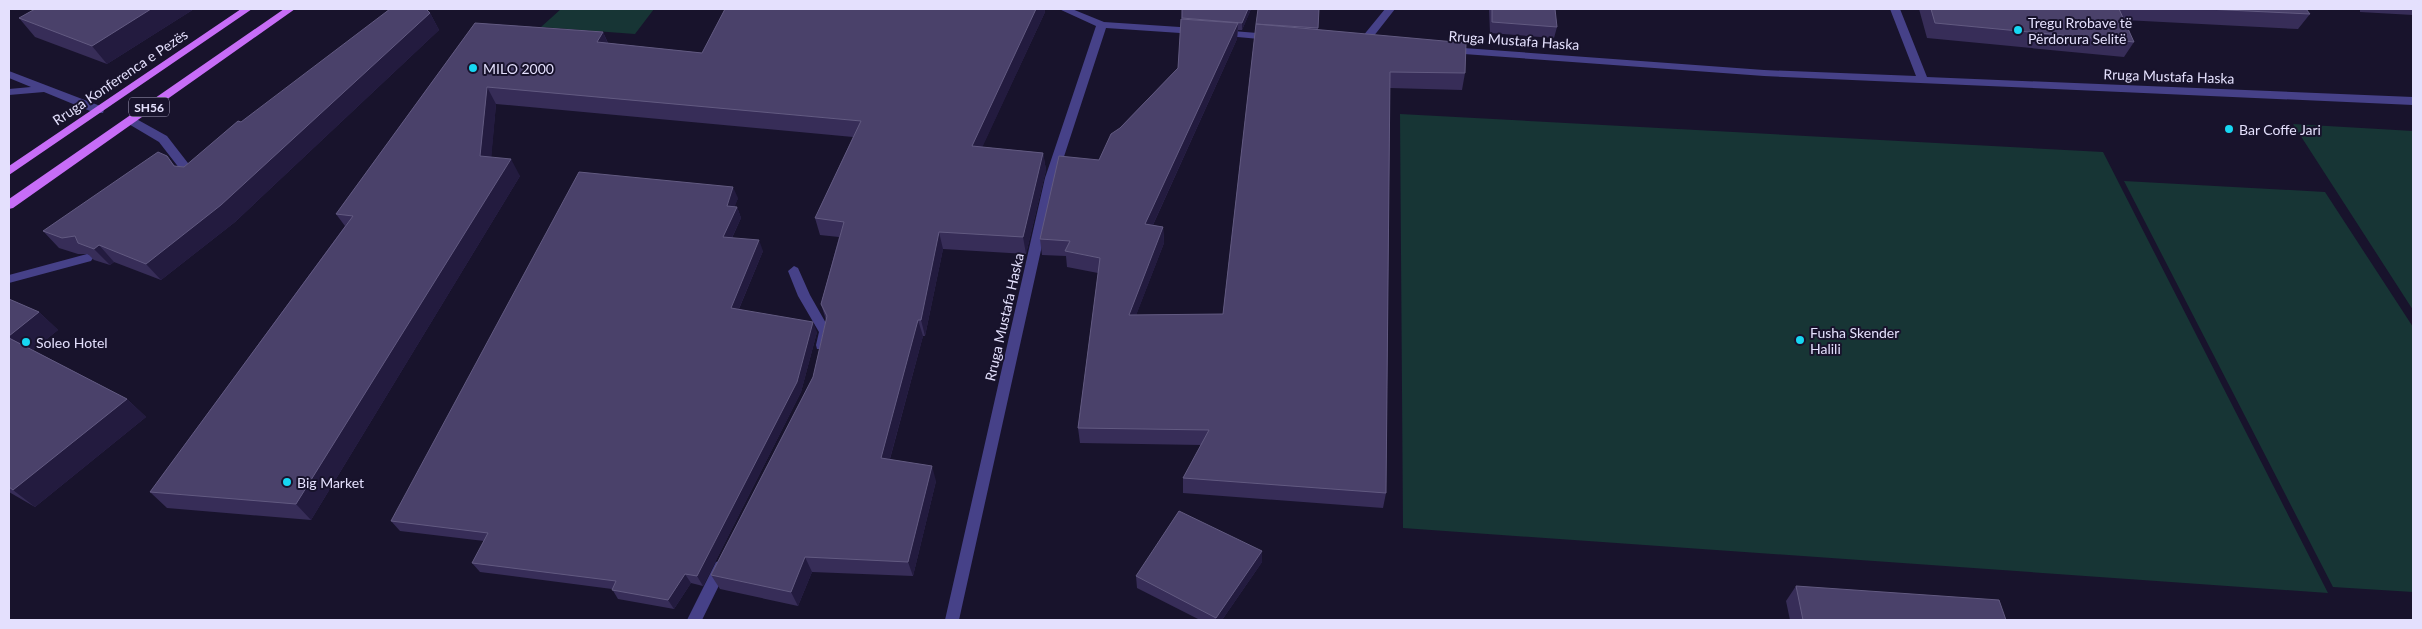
<svg xmlns="http://www.w3.org/2000/svg" width="2422" height="629" viewBox="0 0 2422 629" font-family="Lato,sans-serif">
	<style>
		.green { fill: #173535 }
		.lines { fill: none; stroke-linecap: round; stroke-linejoin: round }
		.lane { fill: #464188; fill-rule: evenodd }
		.street { fill: #464188; fill-rule: evenodd }
		.primary { fill: #c76df7; fill-rule: evenodd }
		.wall { fill: #372d58 }
		.shaded-wall { fill: #231b3f }
		.building { fill: #4a416a; stroke: #625a81 }
		.poi-dot { fill: #17d7f2; stroke: #18132c; stroke-width: 2 }
		.labels { text-anchor: middle; dominant-baseline: central; stroke-width: 4; stroke-linejoin: round; paint-order: stroke }
		.shield { fill: #18132c; stroke: #a7a2be; stroke-width: 1 }
		.shield-label { font-size: 12px; font-weight: bold; fill: #e4e0fd }
		.poi-label { font-size: 14px; fill: #e4e0fd; stroke: #18132c; text-anchor: start }
		.street-label { font-size: 14px; fill: #e4e0fd; stroke: #18132c }
	</style>
	<rect width="100%" height="100%" fill="#18132c"/>
	<!-- green -->
	<path class="green" d="M561 9H654L635 34 541 27Z
		M1400 114 2103 152 2328 593 1403 528Z
		M2293 124 2413 131V310Z
		M2124 181 2325 192 2413 327V592L2333 587Z"/>
	<g class="lines">
		<!-- lane -->
		<path class="lane" d="M1385 9H1395L1366 46H1358V42Z
			M9 71 103 107 104 110 103 113H95L44 92 9 95V89L31 87 9 78Z
			M131 116 167 136 198 176 200 179 198 182H190L159 142 127 123 126 120Z
			M87 254 91 255 93 258 91 261 9 283V275Z
			M794 266 798 268 810 295 831 332 827 349H817L816 345 819 332 798 296 788 271Z
			M721 561 726 562 728 567 702 620H687L716 562Z"/>
		<!-- street -->
		<path class="street" d="M1059 9H1072L1104 22 1195 28 1200 31 1195 34 1106 28 1057 178 959 620H945L1045 178 1096 26Z
			M1890 9H1900L1927 77 2413 97V105L1764 76 1450 53 1445 50 1450 47 1764 70 1916 76Z
			M1220 30 1270 34 1275 37 1270 40 1216 35 1215 33Z"/>
		<!-- primary -->
		<path class="primary" d="M241 9H252L9 175V166Z
			M284 9H295L13 208 9 209V199Z"/>
	</g>
	<!-- wall -->
	<path class="wall" d="M194 9 107 64 35 37 19 18Z
		M725 9H1044L1045 12 982 147 1043 153 1046 170 1026 254 943 249 925 336H923L890 459 936 481 913 576 812 572 798 606 720 589 711 575 813 377 826 320 821 304 839 237 820 235 815 218 853 137 496 104 491 157 520 176 311 520 167 508 150 492 345 226 336 214 475 23 603 32 608 43 702 53Z
		M1182 9H1251L1242 30H1238L1237 39 1153 225 1163 227 1164 243 1136 315 1223 314 1256 24 1319 9 1318 30 1465 73 1462 90 1390 88 1386 493 1383 508 1183 493V478L1201 445 1080 443 1078 428 1098 273 1067 267 1066 256 1042 255 1040 239 1099 160 1120 128 1178 68Z
		M1489 9H1555L1557 27 1554 38 1490 33Z
		M1919 9H2306L2310 14 2298 29 2124 20 2134 42 2124 57 1927 38Z
		M2360 9H2413V15L2360 12Z
		M430 13 439 30 235 222 161 280 114 262 110 265 94 260 88 254H78L59 248 43 231 167 156 175 166 184 167 241 122Z
		M738 198 734 207H737L741 218 732 238 763 251 739 309 817 332 801 392 703 586 691 583 674 609 618 599 612 589 480 572 472 563 484 541 400 531 391 521Z
		M9 299 39 312 58 330 33 350 127 399 146 417 35 507 9 492Z
		M1262 562 1222 620H1200L1137 588 1136 576Z
		M1796 586 2006 620H1790L1786 601Z"/>
	<!-- shaded-wall -->
	<path class="shaded-wall" d="M151 9H194L107 64 92 46Z
		M1036 9H1044L1045 12 975 163 972 146Z
		M1248 9H1251L1242 30V23Z
		M430 13 439 30 235 222 161 280 146 264Z
		M1238 23 1237 39 1146 240 1145 224Z
		M603 32 610 49 597 42Z
		M487 87 496 104 490 173 480 156Z
		M1043 153 1046 170 1026 254 1023 237Z
		M511 159 520 176 311 520 296 504Z
		M733 187 738 198 731 217 727 206Z
		M737 207 741 218 727 248 723 237Z
		M1163 227 1164 243 1130 331 1129 315Z
		M939 232 943 249 925 336 921 320Z
		M759 240 763 251 735 318 731 308Z
		M99 245 114 262 110 265 94 249Z
		M39 312 58 330 27 355 9 338V336Z
		M918 320 923 336 886 473 881 458Z
		M813 322 817 332 801 392 703 586 697 576Z
		M127 399 146 417 35 507 13 490Z
		M932 466 936 481 913 576 908 562Z
		M1262 551V562L1222 620H1216V618Z
		M805 557 812 572 798 606 791 592Z
		M685 574 691 583 674 609 668 600Z"/>
	<!-- building -->
	<path class="building" d="M35 9H151L92 46 19 18Z
		M390 9H426L430 13 221 205 146 264 99 245 94 249 78 243 75 236 62 238 43 231 158 152 167 156 174 166 184 167 238 121 241 122Z
		M725 9H1036L972 146 1043 153 1023 237 939 232 921 320H918L881 458 932 466 908 562 805 557 791 592 711 575 813 377 827 316 821 304 844 222 815 218 861 121 487 87 480 156 511 159 296 504 150 492 353 216 336 214 475 23 603 32 597 42 702 53Z
		M1182 9H1248L1242 23 1182 18Z
		M1258 9H1319L1318 28 1256 24Z
		M1492 9H1555L1557 27 1492 22Z
		M1931 9H2119L2134 42 1935 23Z
		M2206 9H2306L2310 14Z
		M1181 19 1238 23 1145 224 1163 227 1129 315 1223 314 1256 24 1466 43 1465 73 1390 72 1386 493 1183 478 1209 430 1078 428 1100 258 1065 251 1070 241 1040 239 1059 156 1099 160 1111 134 1120 128 1178 68Z
		M579 172 733 187 727 206 737 207 723 237 759 240 731 308 813 322 797 382 697 576 685 574 668 600 612 590 616 581 472 563 488 533 391 521Z
		M9 299 39 312 9 336Z
		M9 338 127 399 13 490 9 487Z
		M1179 511 1262 551 1216 618 1136 576Z
		M1796 586 1999 600 2006 620H1803Z"/>
	<!-- markers -->
	<g class="poi-dot">
		<circle cx="2018" cy="30" r="5"/>
		<circle cx="473" cy="68" r="5"/>
		<circle cx="2229" cy="129" r="5"/>
		<circle cx="1800" cy="340" r="5"/>
		<circle cx="26" cy="342" r="5"/>
		<circle cx="287" cy="482" r="5"/>
	</g>
	<g class="labels">
		<!-- shield labels -->
		<rect class="shield" x="129" y="97.5" width="40" height="19" rx="4"/>
		<g class="shield-label">
			<text x="149" y="107">SH56</text>
		</g>
		<!-- poi labels -->
		<g class="poi-label">
			<text x="2028" y="22">Tregu Rrobave të<tspan x="2028" dy="16">Përdorura Selitë</tspan></text>
			<text x="483" y="68">MILO 2000</text>
			<text x="2239" y="129">Bar Coffe Jari</text>
			<text x="1810" y="332">Fusha Skender<tspan x="1810" dy="16">Halili</tspan></text>
			<text x="36" y="342">Soleo Hotel</text>
			<text x="297" y="482">Big Market</text>
		</g>
		<!-- street labels -->
		<g class="street-label">
			<text transform="translate(1514 40) rotate(4)">Rruga Mustafa Haska</text>
			<text transform="translate(2169 76) rotate(2)">Rruga Mustafa Haska</text>
			<text transform="translate(120 77) rotate(-34)">Rruga Konferenca e Pezës</text>
			<text transform="translate(1004 317) rotate(-77)">Rruga Mustafa Haska</text>
		</g>
	</g>
	<!-- border -->
	<rect width="2422" height="629" fill="none" stroke="#e4e0fd" stroke-width="20"/>
</svg>
